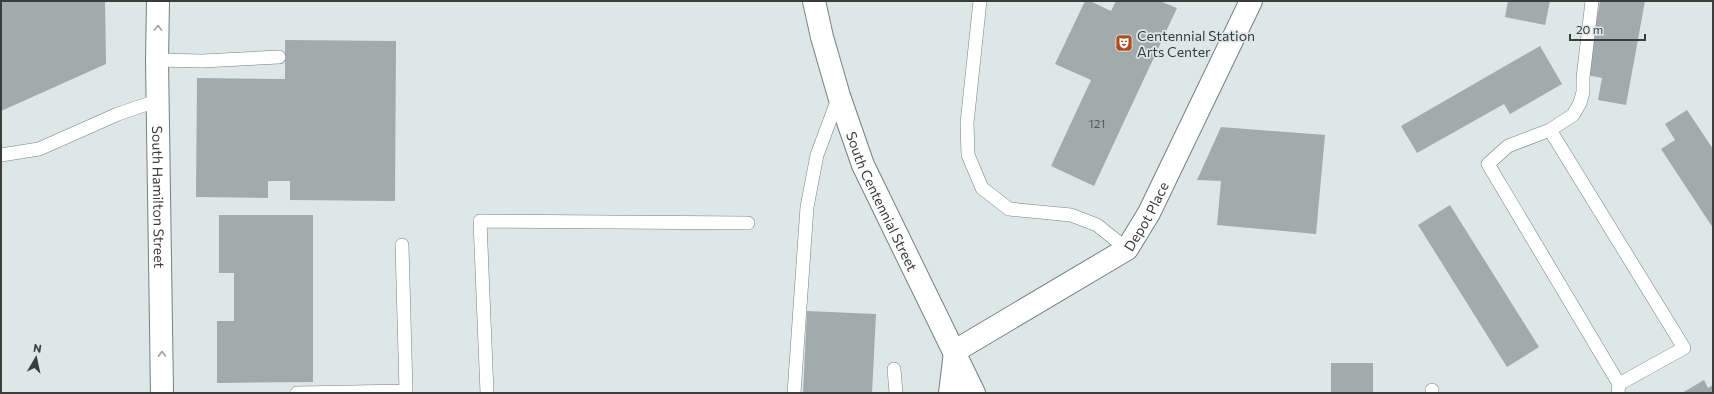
<svg xmlns="http://www.w3.org/2000/svg" width="1714" height="394" viewBox="0 0 1714 394" font-family="Commissioner,sans-serif">
	<style>
		.building { fill: #a1abab }
		.lines { fill: none; stroke-linecap: round; stroke-linejoin: round }
		.service-casing { stroke: #768080; stroke-width: 14 }
		.minor-casing { stroke: #768080; stroke-width: 24 }
		.tertiary-casing { stroke: #768080; stroke-width: 24 }
		.service { stroke: #fff; stroke-width: 13 }
		.minor { stroke: #fff; stroke-width: 22 }
		.tertiary { stroke: #fff; stroke-width: 22 }
		.oneway { stroke: #9c9e9e }
		.labels { text-anchor: middle; dominant-baseline: central; stroke-width: 3.5; stroke-linejoin: round; paint-order: stroke }
		.number-label { font-size: 12px; fill: #535958 }
		.poi-label { font-size: 14px; fill: #393e3d; stroke: #dce7e6; text-anchor: start }
		.street-label { font-size: 14px; fill: #393e3d; stroke: #dce7e6 }
	</style>
	<rect width="100%" height="100%" fill="#dce7e6"/>
	<!-- building -->
	<path class="building" d="M1 1H105L106 64 1 111Z
		M1085 1H1090L1111 11 1116 1H1160L1177 8 1094 186 1051 166 1091 80 1055 64Z
		M1508 1H1550L1545 25 1505 17Z
		M1600 1H1645L1626 105 1598 100 1602 78 1587 75Z
		M285 40 396 41 395 201 290 200V181H268V198L196 197 197 78 285 79Z
		M1540 46 1562 84 1510 114 1504 104 1417 153 1401 126Z
		M1687 110 1713 149V228L1661 149 1675 140 1665 124Z
		M1221 127 1325 135 1316 234 1217 225 1221 181 1197 180Z
		M1450 205 1539 347 1507 367 1418 225Z
		M219 215H313V382L217 383V321H234V273H219Z
		M807 311 876 314 872 393H803Z
		M1331 363H1373V393H1331Z
		M1704 380 1708 388 1713 385V393H1682Z"/>
	<g class="lines">
		<!-- service casing -->
		<g class="service-casing">
			<path id="service" d="M980 1 967 123 968 155 982 188 1009 209 1071 215 1097 225 1127 249
				M157 60 202 61 279 57
				M1550 130 1573 115 1580 103 1583 92V78L1592 1
				M1 155 39 149 118 114 159 100
				M894 369 896 393
				M297 393 406 391 402 245
				M487 393 480 221 748 223
				M794 393 807 207 817 155 839 96
				M1432 393V390
				M1618 393 1619 384 1488 164 1508 146 1550 130 1684 348 1619 384"/>
		</g>
		<!-- minor casing -->
		<g class="minor-casing">
			<g id="minor">
				<path id="s1" d="M955 351 1127 249 1149 213 1251 1"/>
			</g>
		</g>
		<!-- tertiary casing -->
		<g class="tertiary-casing">
			<g id="tertiary">
				<path id="s2" d="M158 1 157 60 162 393"/>
				<path id="s3" d="M814 1 822 37 839 96 863 165 974 393"/>
				<path d="M950 393 955 352"/>
			</g>
		</g>
		<!-- service -->
		<use href="#service" class="service"/>
		<!-- minor -->
		<use href="#minor" class="minor"/>
		<!-- tertiary -->
		<use href="#tertiary" class="tertiary"/>
	</g>
	<!-- one-way arrows -->
	<defs><path id="oneway-chevron" d="M-2-3.5L2.5 0L-2 3.5" fill="none" stroke-width="1.6" stroke-linecap="round" stroke-linejoin="round"/></defs>
	<g class="oneway">
		<use href="#oneway-chevron" transform="translate(158 28) rotate(-89)"/>
		<use href="#oneway-chevron" transform="translate(162 354) rotate(-91)"/>
	</g>
	<!-- icons -->
	<defs>
		<g id="theatre-square" transform="scale(0.9)"><rect x="-9" y="-9" width="18" height="18" rx="4" fill="#b04b1c" stroke="#dce7e6"/><path d="M-5-5.5Q0-4 5-5.5V0Q5 5 0 6Q-5 5-5 0ZM-3.3-2.5H-1v1.5H-3.3ZM1-2.5H3.3v1.5H1ZM-2.8 1Q0 5.5 2.8 1Z" fill="#fff"/></g>
	</defs>
	<g fill-rule="evenodd">
		<use href="#theatre-square" x="1124" y="43"/>
	</g>
	<g class="labels">
		<!-- number labels -->
		<g class="number-label">
			<text x="1097" y="123">121</text>
		</g>
		<!-- poi labels -->
		<g class="poi-label">
			<text x="1137" y="35">Centennial Station<tspan x="1137" dy="16">Arts Center</tspan></text>
		</g>
		<!-- street labels -->
		<g class="street-label">
			<text stroke="none"><textPath href="#s2" startOffset="196">South Hamilton Street</textPath></text>
			<text stroke="none"><textPath href="#s3" startOffset="212">South Centennial Street</textPath></text>
			<text stroke="none"><textPath href="#s1" startOffset="238">Depot Place</textPath></text>
		</g>
	</g>
	<!-- border -->
	<rect width="1714" height="394" fill="none" stroke="#393e3d" stroke-width="4"/>
	<!-- north arrow -->
	<g transform="translate(36 358) rotate(9)" stroke="#dce7e6" stroke-width="3" paint-order="stroke">
	<path d="M0-3L7 15L0 10L-7 15Z" fill="#393e3d"/>
	<text y="-6" font-size="11" font-weight="bold" text-anchor="middle" fill="#393e3d">N</text>
	</g>
	<!-- scale -->
	<path d="M1570 34v6h75v-6" fill="none" stroke="#393e3d" stroke-width="2"/>
	<text x="1576" y="34" font-size="12" fill="#393e3d" stroke="#dce7e6" stroke-width="3" paint-order="stroke">20 m</text>
</svg>
